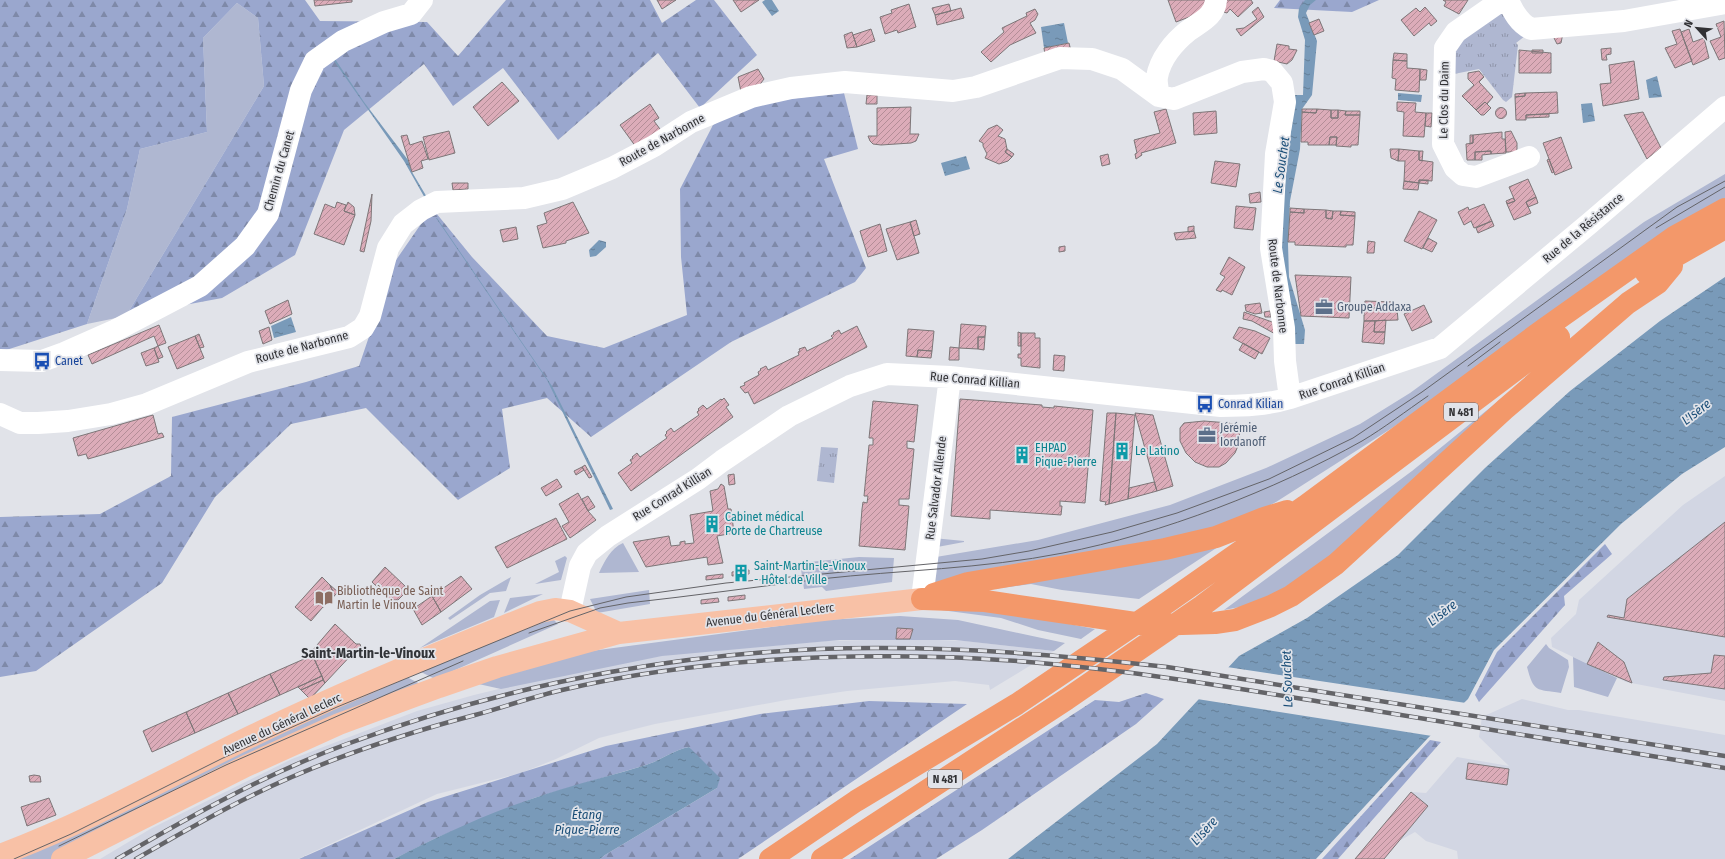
<svg xmlns="http://www.w3.org/2000/svg" width="1725" height="859" viewBox="0 0 1725 859" font-family="'Fira Sans Condensed',sans-serif">
	<style>
		.built { fill: #d2d6e3 }
		.green { fill: #afb7d1 }
		.forest { fill: url(#forest-firs) }
		.park { fill: url(#park-tufts) }
		.water { fill: url(#water-ripples) }
		.pier { fill: #e1e3e9 }
		.building { fill: url(#building-hatch); stroke: #7d7678 }
		.lines { fill: none; stroke-linecap: round; stroke-linejoin: round }
		.minor { stroke: #fff; stroke-width: 22 }
		.major { stroke: #f8c1a6; stroke-width: 22 }
		.highway { stroke: #f3986a; stroke-width: 22 }
		.tram { stroke: #646468; stroke-width: 1 }
		.rail-casing { stroke: #646468; stroke-width: 4.5 }
		.rail { stroke: #e1e3e9; stroke-width: 3; stroke-dasharray: 9; stroke-linecap: butt }
		.labels { text-anchor: middle; dominant-baseline: central; stroke-width: 3.5; stroke-linejoin: round; paint-order: stroke }
		.shield { fill: #e1e3e9; stroke: #66666a; stroke-width: 1 }
		.shield-label { font-size: 11px; font-weight: bold; fill: #313134 }
		.street-label { font-size: 12px; fill: #313134; stroke: #e1e3e9 }
		.service-label { font-size: 12px; fill: #4e5e75; stroke: #e1e3e9; text-anchor: start }
		.transit-label { font-size: 12px; fill: #164399; stroke: #e1e3e9; text-anchor: start }
		.culture-label { font-size: 12px; fill: #0d838f; stroke: #e1e3e9; text-anchor: start }
		.education-label { font-size: 12px; fill: #785e54; stroke: #e1e3e9; text-anchor: start }
		.water-label { font-size: 13px; font-style: italic; fill: #194d77; stroke: #e1e3e9 }
		.quarter-label { font-size: 14px; font-weight: bold; fill: #323438; stroke: #e1e3e9 }
	</style>
	<defs>
		<pattern id="forest-firs" width="22" height="20" patternUnits="userSpaceOnUse"><rect width="22" height="20" fill="#9aa7ce"/><path d="M5 1l3.5 6h-7zM16 11l3.5 6h-7z" fill="#7e89a8"/></pattern>
		<pattern id="park-tufts" width="24" height="20" patternUnits="userSpaceOnUse"><rect width="24" height="20" fill="#afb7d1"/><path d="M3 7l-1-3M5 7V3M7 7l1-3M15 17l-1-3M17 17v-4M19 17l1-3" fill="none" stroke="#8f95aa"/></pattern>
		<pattern id="water-ripples" width="26" height="14" patternUnits="userSpaceOnUse"><rect width="26" height="14" fill="#799ab9"/><path d="M2 4q2-2 4 0t4 0M15 11q2-2 4 0t4 0" fill="none" stroke="#647e97"/></pattern>
		<pattern id="building-hatch" width="6" height="6" patternUnits="userSpaceOnUse"><rect width="6" height="6" fill="#dcacb9"/><path d="M-1 1l2-2M0 6l6-6M5 7l2-2" fill="none" stroke="#b38d97"/></pattern>
	</defs>
	<rect width="100%" height="100%" fill="#e1e3e9"/>
	<!-- built -->
	<path class="built" d="M1725 476V701L1626 682 1552 647 1551 638 1576 614 1579 600 1683 505Z
		M910 639 965 641 1054 651 990 690 989 685 955 681 847 691 786 700 655 724 599 738 556 759 521 773 437 794 298 859H100L152 828 292 759 417 711 474 695 556 675 672 654 826 641Z
		M1522 699 1568 710H1579L1725 735V859H1458L1457 851 1426 841 1415 832 1399 841 1384 859H1355L1411 792 1426 793 1457 757 1509 766 1479 737 1482 717Z"/>
	<!-- green -->
	<path class="green" d="M237 3 258 18 264 86 126 316 87 324 127 209 140 149 207 132 203 38Z
		M1725 174V198L1392 428 1276 502 1249 517 1221 528 931 584 930 558 1038 540 1170 505 1266 468 1360 424 1410 393 1644 222Z
		M1534 372 1320 565 1283 591 1245 606 1224 610 1412 471Z
		M933 538 964 541V542L932 548Z
		M623 543 639 572 599 573C604 562 611 548 623 543Z
		M1224 543 1139 599 1062 590 1031 584 985 590Z
		M565 556 567 558 561 580 535 584 559 572 555 561Z
		M859 557 894 558 892 582 826 591 822 587 804 589 800 563Z
		M511 577 506 591 490 593 450 620 448 618 480 595Z
		M649 590 650 604 597 613 590 599Z
		M543 594 504 613 510 598Z
		M500 600 494 617 420 648 490 601Z
		M949 606 1018 614 1095 629 1081 639 1038 630 1001 618 926 608Z
		M900 616 958 620 1065 643 1054 651 955 640H840L662 656 501 689 474 683 561 655 824 620Z
		M553 619 558 624 435 679 417 670 533 620Z
		M1546 644 1549 648 1568 660 1569 667 1561 693C1536 689 1534 693 1527 667Z
		M1573 657 1617 678 1608 697 1574 687Z
		M403 675 422 685 52 859H0Z"/>
	<!-- forest -->
	<path class="forest" d="M0 0H305L320 21 427 22 458 56 506 0H650L662 23 696 0H714L757 55 700 108 658 53 558 140 503 68 453 106 424 64 344 130 295 255 222 298 126 316 264 86 258 18 237 3 203 38 207 132 140 149 127 209 87 324 0 352Z
		M1280 0H1379L1352 12 1274 8Z
		M844 93 858 149 824 159 866 268 855 282 731 342 591 437 547 398 502 409 510 468 458 500 366 408 291 424 215 497 162 583 36 671 0 677V517L100 514 171 476 172 417 306 382 359 366 394 263 432 208 472 257 547 336 604 348 687 315 681 257 680 189 713 125 750 103Z
		M1605 544 1612 554 1564 596 1565 605 1479 702 1475 695 1497 652Z
		M1146 693 1164 699 1136 724 982 830 936 859H850L1095 700 1119 702Z
		M869 701 967 704 738 859H600L605 855 717 788 689 747C674 750 661 760 646 765L534 798 436 838 394 859H299L428 802 606 746 760 714Z
		M1430 740 1441 742 1338 859H1322Z"/>
	<!-- park -->
	<path class="park" d="M1502 4 1525 36 1516 43 1518 45 1512 97 1506 102 1503 100 1479 69 1454 74 1453 50Z
		M821 447 838 448 834 483 817 481Z"/>
	<!-- water -->
	<path class="water" d="M765 0H772L779 11 772 16 762 2Z
		M1305 0H1316L1310 5 1306 13 1317 41 1312 95 1302 109 1300 149 1290 201 1288 244 1289 277 1305 330 1304 344H1294L1279 271 1284 194 1295 95H1303L1305 40 1298 17 1299 8Z
		M1064 23 1068 43 1044 48 1041 27Z
		M335 59 364 102 408 160 412 172 428 199 426 200 404 161 334 61Z
		M1657 76 1662 97 1649 98 1646 80Z
		M1398 93 1422 95 1421 102 1398 100Z
		M1592 103 1595 121 1583 123 1581 104Z
		M966 156 970 169 945 176 941 163Z
		M436 218H437L552 386 613 509 610 510 547 380Z
		M599 240 606 242V247L596 256 590 257 589 250Z
		M1725 277V447L1682 474 1621 524 1494 650 1468 699 1427 739 1316 859H1008L1157 744 1239 656 1307 618 1398 555 1485 468 1570 391 1660 321Z
		M291 317 296 332 274 338 271 326Z
		M689 747 720 778 717 788 605 855 600 859H394C446 832 502 807 559 790 588 781 617 774 646 765 661 760 674 750 689 747Z"/>
	<!-- pier -->
	<path class="pier" d="M1227 667 1466 703 1432 736 1197 699Z"/>
	<!-- building -->
	<path class="building" d="M314 0H352V2L315 6Z
		M657 0H676L662 9Z
		M733 0H759L741 12Z
		M1168 0H1210L1205 11 1176 22Z
		M1223 0H1251L1253 3 1238 17 1230 9 1227 13 1220 11Z
		M1443 0H1468L1459 14 1444 6 1446 2Z
		M909 4 916 27 898 33 897 30 885 34 880 17 892 13 891 10Z
		M949 4 951 11 935 15 932 8Z
		M1258 7 1264 17 1241 36 1236 29 1244 28 1257 19 1252 12Z
		M1425 7 1437 21 1431 26 1429 23 1414 36 1401 20 1416 8 1420 12Z
		M961 8 964 18 937 25 935 15Z
		M1035 9 1038 14 1035 20 1030 23 1036 33 1010 45 991 62 981 52 1004 32 1002 28 1027 16 1026 13Z
		M1319 19 1324 31 1314 35 1309 23Z
		M1724 21 1725 58 1719 60 1710 41 1721 37 1716 24Z
		M871 29 875 41 857 47 853 35Z
		M1680 29 1692 61 1675 68 1665 48 1677 44 1672 31Z
		M1689 29 1693 42 1704 38 1709 58 1693 65 1681 32Z
		M852 32 857 47 847 48 844 35Z
		M1563 33 1561 43 1557 44 1554 38Z
		M1069 43 1071 51 1045 55 1044 48Z
		M1277 44 1289 46V49L1297 50 1292 60 1287 64 1274 61Z
		M1611 48V54L1606 55 1607 60H1602L1601 49Z
		M1519 50 1551 53V73H1519Z
		M1532 50H1543V53H1532Z
		M1394 53 1407 54V61L1393 60Z
		M1393 60 1407 61V68L1420 69 1419 92 1395 90 1396 79 1392 78Z
		M1634 61 1639 99 1603 106 1600 84 1611 83 1609 65Z
		M758 69 764 79 758 87 741 92 738 77Z
		M1420 69 1427 70 1426 80H1420Z
		M1479 71 1484 77 1479 82 1493 97 1487 104 1485 102 1476 110 1462 96 1474 85 1468 79V73Z
		M502 82 519 101 488 126 473 107Z
		M1557 92 1558 113 1526 115V120H1516L1515 97 1525 96V93Z
		M1525 93V96L1515 97V94Z
		M867 95H877V104H866Z
		M1397 102 1416 103 1415 112 1426 113 1424 137 1403 136 1404 112 1397 111Z
		M1485 102 1491 108 1484 115H1481L1476 110Z
		M650 104 659 118 654 121 663 133 636 147 620 125Z
		M911 107 910 134H919L916 141 911 143 881 145 873 144 870 141 868 136H877V108Z
		M1495.5 113a5.5 5.5 0 1 1 11 0a5.5 5.5 0 1 1-11 0Z
		M1166 109 1176 143 1141 153 1142 155 1136 159 1135 154 1137 153 1134 140 1160 133 1154 112Z
		M1302 109H1317L1316 113 1302 112Z
		M1317 109 1331 110V118H1338V110L1346 111 1345 115H1360L1358 145H1351V147L1336 146 1337 137H1330L1329 145H1308V142H1301L1302 112 1316 113Z
		M1331 110H1338V118H1331Z
		M1216 111 1217 133 1194 135 1193 113Z
		M1346 111H1360V115H1345Z
		M1643 112 1661 148 1647 159 1624 115Z
		M1426 113H1432L1431 127 1425 126Z
		M1549 114V117L1526 118V115Z
		M997 125 1003 130 998 136 1005 139 1007 149 1005 152 1012 157 1008 161 999 164 985 158 987 154 983 146V143L979 141 988 129Z
		M449 131 455 153 429 160 423 137Z
		M1511 131 1517 143V149L1516 152H1506L1505 132Z
		M1502 132V139H1505L1506 153 1491 154V151L1475 152V160H1467L1466 144 1473 143V135Z
		M407 135 410 145 422 141 428 159 421 161 423 168 412 172 401 136Z
		M1470 135H1473V143L1470 144Z
		M1330 137H1337L1336 145H1329Z
		M1561 137 1572 168 1555 175 1543 143Z
		M1007 149 1014 154 1012 157 1005 152Z
		M1390 149H1399L1398 161 1391 158Z
		M1399 149 1419 151V160L1433 162 1432 181 1419 180V183L1404 181 1405 161H1398Z
		M1419 151H1423L1422 161 1419 160Z
		M1491 151V154L1482 155V160H1475V152Z
		M1108 154 1110 164 1102 166 1100 156Z
		M1549 159 1554 172 1552 173 1547 160Z
		M1215 161 1240 164 1236 187 1211 183Z
		M1528 179 1536 197 1526 202 1531 213 1514 220 1507 204 1515 201 1509 187Z
		M1419 180H1428V184L1419 183Z
		M1404 181 1419 183 1418 190 1403 189Z
		M452 183H468V189L453 190Z
		M1260 192 1261 202 1250 203 1249 194Z
		M372 194 371 221 364 252 360 251Z
		M1536 197 1538 203 1528 207 1526 202Z
		M1513 198 1515 201 1507 204 1506 201Z
		M337 202 346 205 344 211 355 215 344 245 314 234 325 204 335 208Z
		M348 202 354 207 355 215 344 211Z
		M573 202 589 233 566 241V243L543 248 537 226 547 223 544 213Z
		M1484 204 1492 221 1474 228 1471 221 1464 225 1458 212 1468 207 1469 210Z
		M1236 206 1256 208 1253 230 1234 228Z
		M1290 208 1304 209V213L1290 212Z
		M1304 209 1326 210V218L1332 219 1333 211H1341L1340 215 1355 216 1353 245H1346V247L1295 245V242H1288L1290 212 1304 213Z
		M1326 210 1333 211 1332 219 1326 218Z
		M1341 211 1355 212V216L1340 215Z
		M1419 211 1437 220 1422 249 1404 241Z
		M916 220 920 234 914 236 910 222Z
		M1492 221 1494 226 1478 233 1476 228Z
		M910 222 919 253 897 260 886 229Z
		M880 224 887 251 868 257 860 231Z
		M1194 226V231L1188 232V227Z
		M516 227 518 239 503 242 500 230Z
		M1194 231 1196 238 1176 240 1174 233Z
		M1428 238 1437 243 1432 252 1423 248Z
		M1368 241 1375 242 1374 253H1367Z
		M1065 246V251L1059 252V247Z
		M1229 257 1245 267 1232 295 1222 290 1221 292 1216 290 1225 277 1220 274Z
		M1295 275 1351 277 1349 318 1301 316Z
		M288 300 292 314 270 324 265 311Z
		M1365 301 1393 302V308H1364Z
		M1260 303 1262 313 1255 314 1246 311 1245 305Z
		M1424 305 1432 322 1412 331 1404 314Z
		M1364 308H1397L1398 320 1364 321Z
		M1270 311 1271 317H1265L1264 312Z
		M1244 312 1275 323 1277 335 1252 321 1243 319Z
		M1386 320 1385 332H1374L1375 321Z
		M1364 321H1375L1374 332H1385L1384 344 1362 342Z
		M961 324 986 326 985 337H978V349L959 348Z
		M159 325 166 343 158 346 154 336 92 364 88 355Z
		M857 326 867 347 754 404 748 392 745 393 740 387 745 385 744 383 759 375 758 372 761 370 760 369 766 366 768 370 799 355 798 352 800 351 799 349 805 347 807 351 833 338 831 336 834 334 833 333 839 330 841 334Z
		M269 327 272 340 263 344 259 331Z
		M1239 327 1255 331 1270 338 1262 354 1233 338Z
		M908 329 934 331 932 351 918 350 917 357 906 356Z
		M1018 332 1021 333V346H1018Z
		M1021 333H1035V338H1040V368L1021 366V358H1018V354H1021Z
		M199 334 204 347 200 348 195 336Z
		M195 336 204 358 177 369 168 347Z
		M978 337H985L984 350 978 349Z
		M1243 343 1259 352 1255 359 1239 350Z
		M158 346 163 357 158 359 154 348Z
		M950 347 959 348V360H949Z
		M154 348 159 362 146 366 141 353Z
		M918 350 932 351 931 358 917 357Z
		M1054 355 1065 356 1064 371 1053 370Z
		M724 398 729 405 726 407 733 417 631 491 618 473 632 463 630 460 633 458 632 457 637 453 640 457 667 438 665 435 667 433 666 432 671 428 674 432 699 415 697 412 699 410 698 409 703 405 707 409 721 399 722 400Z
		M960 399 1042 405V407L1054 408V406L1093 410 1085 503 1060 501V506H1062L1061 515 990 510V519L951 516Z
		M873 401 918 405 914 442 907 441V448L914 449 909 499H899V505L909 506 905 550 859 546 862 509 863 502 867 503 868 496H864L869 445H873V438H869Z
		M1107 413H1116L1109 504 1105 505 1106 502 1100 501Z
		M1116 413 1135 415 1128 499 1109 504Z
		M1135 413 1153 415 1173 486 1157 491Z
		M153 415 158 434 162 433 164 437 88 459 86 454 78 456 73 438Z
		M1204 421 1229 423 1235 425 1239 430 1240 441 1235 453 1226 463 1219 467H1207L1195 462 1186 453 1180 441V428L1184 423Z
		M585 465 592 477 589 478 582 467Z
		M582 467 584 470 576 475 574 471Z
		M734 474 735 484 729 485 728 475Z
		M557 479 562 487 546 496 541 488Z
		M1154 482 1157 491 1128 499 1129 488Z
		M721 484 724 486 728 509H731L734 533 717 536 723 563 708 565 707 557 646 567 633 542 669 536 671 546 680 545V542L685 541V544L694 543 690 515 713 511 710 491 718 489Z
		M578 493 588 511 596 520 570 538 562 526 569 522 559 504Z
		M588 496 595 507 588 511 582 499Z
		M556 518 567 539 507 568 495 547Z
		M1725 522V637L1607 617 1608 615 1624 618 1627 599Z
		M385 567 405 586V593L398 600H391L372 582Z
		M749 570V574L732 576V572Z
		M723 574V578L706 580V576Z
		M461 576 472 589 441 612 432 596Z
		M322 577 330 585 334 594 311 621 295 607Z
		M330 585 338 592 323 608 334 594Z
		M745 595V599L728 601V597Z
		M432 596 441 612 422 625 413 609Z
		M718 598 719 602 701 604V600Z
		M335 624 356 644H360L361 647 359 650H356L325 683 311 652Z
		M897 628 913 629 910 639H896Z
		M1598 642 1624 662 1632 683 1587 664Z
		M311 652 322 676 280 695 270 674 304 659Z
		M1714 655 1725 656V689L1663 680 1664 677 1711 673Z
		M270 674 280 695 238 714 228 693Z
		M322 676 323 680 301 690 298 687Z
		M323 680 325 683 310 699 301 690Z
		M228 693 238 714 195 733 186 712Z
		M186 712 195 733 152 752 143 731Z
		M1468 763 1509 769 1507 785 1466 779Z
		M34 775 40 776 41 782H30L29 776Z
		M1411 792 1428 806 1384 859H1355Z
		M49 798 56 815 27 826 21 807Z"/>
	<g class="lines">
		<!-- minor -->
		<path class="minor" d="M1502 0 1456 32 1445 48 1443 144 1455 168 1463 175 1476 177 1529 157
			M1508 0C1513 12 1519 23 1531 29L1624 21 1725 3
			M1159 96C1158 90 1156 82 1157 77 1160 59 1174 42 1188 31 1200 22 1215 16 1216 0
			M0 360 42 361 64 353 116 330 200 286 245 246 268 214 301 90 315 61 343 41 384 22 411 14 422 0
			M0 414 20 423H38L68 421 111 414 147 404 248 362 349 337 363 328 370 316 388 248 403 224 421 210 437 202 524 198 562 189 612 168 654 146 691 122 751 97 791 88 845 82 953 91 976 87 1060 58 1092 59 1122 69 1159 96 1174 99 1242 72 1264 69 1272 71 1282 83 1285 102 1276 154 1271 248 1284 328 1285 361 1290 398
			M922 599 950 377
			M570 611 580 566 587 553 608 536 698 479 722 461 789 416 850 386 887 374 950 377 1221 406C1245 406 1267 405 1290 398L1440 348 1590 223 1725 107"/>
		<!-- major -->
		<path class="major" d="M0 855C88 822 170 776 254 735 347 690 444 650 540 612L555 609 570 611 619 633
			M62 859 246 766 339 724 439 687 497 667 619 633 922 599"/>
		<!-- highway -->
		<path class="highway" d="M1646 273 1725 228
			M934 594 968 583 1165 549 1216 537 1264 518 1287 511
			M922 599 985 601 1149 625 1215 623 1235 620 1271 606 1291 596 1336 564 1505 409 1628 303 1658 283 1672 266
			M770 859 856 801 1017 704 1168 602 1305 506 1544 329 1674 237 1725 209
			M822 859 1067 699 1202 606 1559 337"/>
		<!-- tram -->
		<path class="tram" d="M1656 228 1725 187
			M1468 366 1500 342
			M529 633 600 608 628 603C692 596 756 587 820 579 901 570 982 569 1063 553 1161 534 1275 490 1362 441 1384 428 1406 411 1428 396
			M59 846 226 765 463 661
			M14 859 71 834 223 758 337 707 570 611 626 597 726 583 982 559 1029 551 1112 532 1177 513 1269 479 1353 438 1422 392 1677 207 1725 181"/>
		<!-- rail casing -->
		<g class="rail-casing">
			<path id="rail" d="M117 859C191 816 267 773 347 744 517 681 701 647 883 648 978 648 1072 656 1167 667L1725 756
				M136 859C174 837 212 815 251 796 321 761 399 735 475 715 504 707 532 697 562 690 680 662 815 654 937 657 1069 660 1198 682 1328 703 1460 725 1593 746 1725 768"/>
		</g>
		<!-- rail -->
		<use href="#rail" class="rail"/>
	</g>
	<!-- icons -->
	<defs>
		<g id="office-bare" transform="scale(1.38)"><path d="M-6-3h4V-5.5h4V-3h4V5H-6ZM-1-4.5V-3h2v-1.5ZM-6 0V1H6V0Z" fill="#5c6f8a" stroke="#e1e3e9" stroke-width="2.5" paint-order="stroke"/></g>
		<g id="bus-bare" transform="scale(1.38)"><path d="M-5-6H5V4H4V6H2V4H-2V6H-4V4H-5ZM-3.5-4V0h7V-4ZM-3.5 1.2v1.5H-2V1.2ZM2 1.2v1.5H3.5V1.2Z" fill="#1a4fb4" stroke="#e1e3e9" stroke-width="2.5" paint-order="stroke"/></g>
		<g id="building-bare" transform="scale(1.38)"><path d="M-4-6H4V6H1V3H-1V6H-4ZM-2.5-4.3h1.7v1.8h-1.7ZM.8-4.3h1.7v1.8H.8ZM-2.5-1h1.7V.8h-1.7ZM.8-1h1.7V.8H.8Z" fill="#0f9aa8" stroke="#e1e3e9" stroke-width="2.5" paint-order="stroke"/></g>
		<g id="library-bare" transform="scale(1.38)"><path d="M-6-4Q-3-5.5-.7-3.5V5Q-3 3-6 4ZM6-4Q3-5.5 .7-3.5V5Q3 3 6 4Z" fill="#8d6e63" stroke="#e1e3e9" stroke-width="2.5" paint-order="stroke"/></g>
	</defs>
	<g fill-rule="evenodd">
		<use href="#office-bare" x="1324" y="307"/>
		<use href="#bus-bare" x="42" y="361"/>
		<use href="#bus-bare" x="1205" y="404"/>
		<use href="#office-bare" x="1207" y="435"/>
		<use href="#building-bare" x="1122" y="451"/>
		<use href="#building-bare" x="1022" y="455"/>
		<use href="#building-bare" x="712" y="524"/>
		<use href="#building-bare" x="741" y="573"/>
		<use href="#library-bare" x="324" y="598"/>
	</g>
	<g class="labels">
		<!-- shield labels -->
		<g class="shield">
			<rect x="1444" y="403" width="34" height="18" rx="3"/>
			<rect x="928" y="770" width="34" height="18" rx="3"/>
		</g>
		<g class="shield-label">
			<text x="1461" y="412">N 481</text>
			<text x="945" y="779">N 481</text>
		</g>
		<!-- street labels -->
		<g class="street-label">
			<text transform="translate(1444 100) rotate(-89)">Le Clos du Daim</text>
			<text transform="translate(662 140) rotate(-29)">Route de Narbonne</text>
			<text transform="translate(279 171) rotate(-74)">Chemin du Canet</text>
			<text transform="translate(1583 228) rotate(-40)">Rue de la Résistance</text>
			<text transform="translate(1278 286) rotate(83)">Route de Narbonne</text>
			<text transform="translate(302 347) rotate(-15)">Route de Narbonne</text>
			<text transform="translate(975 380) rotate(5)">Rue Conrad Killian</text>
			<text transform="translate(1342 381) rotate(-19)">Rue Conrad Killian</text>
			<text transform="translate(936 488) rotate(-83)">Rue Salvador Allende</text>
			<text transform="translate(672 494) rotate(-32)">Rue Conrad Killian</text>
			<text transform="translate(770 615) rotate(-7)">Avenue du Général Leclerc</text>
			<text transform="translate(282 724) rotate(-25)">Avenue du Général Leclerc</text>
		</g>
		<!-- service labels -->
		<g class="service-label">
			<text x="1337" y="307">Groupe Addaxa</text>
			<text x="1220" y="428">Jérémie<tspan x="1220" dy="14">Iordanoff</tspan></text>
		</g>
		<!-- transit labels -->
		<g class="transit-label">
			<text x="55" y="361">Canet</text>
			<text x="1218" y="404">Conrad Kilian</text>
		</g>
		<!-- culture labels -->
		<g class="culture-label">
			<text x="1035" y="448">EHPAD<tspan x="1035" dy="14">Pique-Pierre</tspan></text>
			<text x="1135" y="451">Le Latino</text>
			<text x="725" y="517">Cabinet médical<tspan x="725" dy="14">Porte de Chartreuse</tspan></text>
			<text x="754" y="566">Saint-Martin-le-Vinoux<tspan x="754" dy="14">- Hôtel de Ville</tspan></text>
		</g>
		<!-- education labels -->
		<g class="education-label">
			<text x="337" y="591">Bibliothèque de Saint<tspan x="337" dy="14">Martin le Vinoux</tspan></text>
		</g>
		<!-- water labels -->
		<g class="water-label">
			<text transform="translate(1281 165) rotate(-82)">Le Souchet</text>
			<text transform="translate(1696 412) rotate(-38)">L'Isère</text>
			<text transform="translate(1442 613) rotate(-38)">L'Isère</text>
			<text transform="translate(1287 679) rotate(-92)">Le Souchet</text>
			<text x="587" y="814">Étang<tspan x="587" dy="15">Pique-Pierre</tspan></text>
			<text transform="translate(1204 831) rotate(-48)">L'Isère</text>
		</g>
		<!-- quarter labels -->
		<g class="quarter-label">
			<text x="368" y="653">Saint-Martin-le-Vinoux</text>
		</g>
	</g>
	<!-- north arrow -->
	<g transform="translate(1697 28) rotate(297)" stroke="#e1e3e9" stroke-width="3" paint-order="stroke">
	<path d="M0-3L7 15L0 10L-7 15Z" fill="#313134"/>
	<text y="-6" font-size="11" font-weight="bold" text-anchor="middle" fill="#313134">N</text>
	</g>
</svg>
